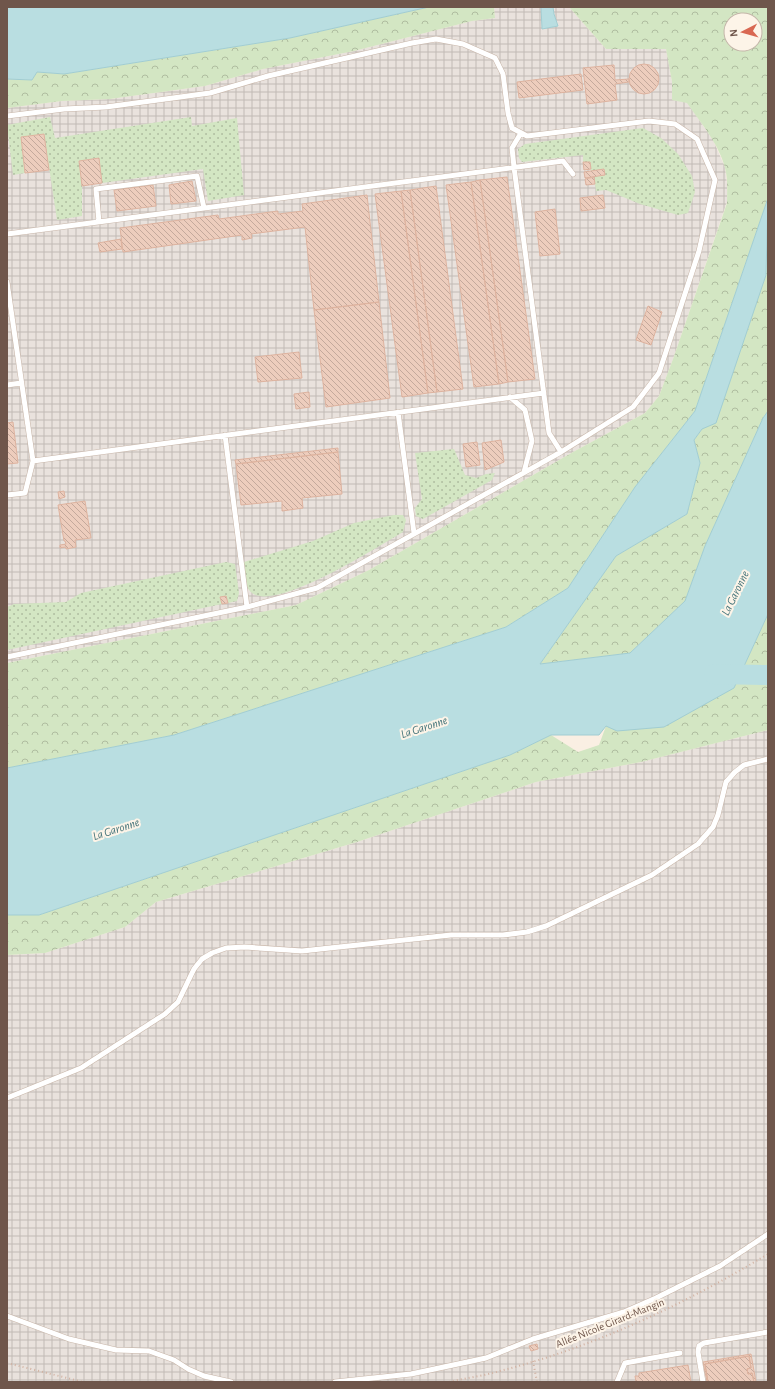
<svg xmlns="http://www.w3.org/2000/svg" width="775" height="1389" viewBox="0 0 775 1389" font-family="'Alegreya Sans',sans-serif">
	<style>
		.industrial { fill: url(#industrial-grid) }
		.grass { fill: url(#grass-dots) }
		.forest { fill: url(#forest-crowns); fill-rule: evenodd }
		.water { fill: #b9dee1; stroke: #a1cdd2 }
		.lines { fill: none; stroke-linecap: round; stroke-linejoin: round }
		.river { stroke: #b9dee1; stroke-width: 20 }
		.building { fill: url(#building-back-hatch); stroke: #deb39f }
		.service-casing { stroke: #c9b7aa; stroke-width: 6 }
		.path { stroke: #d1b1a1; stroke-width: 2; stroke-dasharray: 1 3; stroke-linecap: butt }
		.service { stroke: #fff; stroke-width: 5 }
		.labels { text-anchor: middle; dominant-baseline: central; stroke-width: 4; stroke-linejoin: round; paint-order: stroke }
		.street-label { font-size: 11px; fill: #6f564b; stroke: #fdf4e8 }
		.water-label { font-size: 12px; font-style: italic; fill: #44747a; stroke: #fdf4e8 }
	</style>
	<defs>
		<pattern id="industrial-grid" width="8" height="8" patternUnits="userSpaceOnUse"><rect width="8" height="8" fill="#e9e2dd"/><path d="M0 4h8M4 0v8" fill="none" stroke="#c1bab5"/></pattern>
		<pattern id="grass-dots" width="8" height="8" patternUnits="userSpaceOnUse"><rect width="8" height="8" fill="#d3e6c3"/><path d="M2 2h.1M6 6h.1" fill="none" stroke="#afbda0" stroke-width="1.8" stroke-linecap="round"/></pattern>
		<pattern id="forest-crowns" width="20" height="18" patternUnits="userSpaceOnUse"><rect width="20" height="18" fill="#d3e6c3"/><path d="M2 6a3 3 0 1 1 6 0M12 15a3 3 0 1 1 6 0" fill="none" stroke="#afbda0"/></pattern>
		<pattern id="building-back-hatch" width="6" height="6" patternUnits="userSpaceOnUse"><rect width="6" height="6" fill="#edcdbd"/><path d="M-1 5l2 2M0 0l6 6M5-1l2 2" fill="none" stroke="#c4a99c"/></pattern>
	</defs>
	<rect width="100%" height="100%" fill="#faefe3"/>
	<!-- industrial -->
	<path class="industrial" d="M494 7H541L542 29 558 26 554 14 553 7H569L606 49 666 48 672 82V100L687 102 713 140 725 167 727 184V202L673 359 659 396 645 413 573 452 369 570 296 605 7 663V108L62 101 110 99 205 86 263 69 354 51 472 21 495 18Z
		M768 730V1382H7V955L45 953 125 927 156 902 357 842 536 782 641 762Z"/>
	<!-- grass -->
	<path class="grass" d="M50 117 55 138 191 117 192 126 237 118 244 195 208 201 203 169 102 183 98 158 79 161 82 186V216L57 220 44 134 21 138 25 173 13 175 7 125Z
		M643 128 661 138 678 154 692 176 695 192 688 213 678 215 640 204 606 190 596 191 594 177 605 175 604 169 591 171 590 162H583V155L522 162 519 158 518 149 525 144Z
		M454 449 465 475 476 478 486 474 495 473 492 480 423 519 416 516 415 508 422 499 415 453Z
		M394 515H403L406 520 403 532C379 546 276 612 252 593 244 587 245 571 244 562L313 541 354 523Z
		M226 562 235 564 239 593 237 601 228 603 226 596 220 597 222 604 7 650V607L14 604 66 602 81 593Z"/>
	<!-- forest -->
	<path class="forest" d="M429 7H494L495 18 472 21 354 51 263 69 205 86 110 99 62 101 7 108V79L32 80 37 72 64 74 290 38Z
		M569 7H768V198L695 411 635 487 568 588 506 627 174 735 7 768V663L296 605 369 570 573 452 645 413 659 396 673 359 727 203C727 191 728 179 725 168 719 144 700 122 687 103L672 100V82L666 49H606ZM731 20H755V44H731Z
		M768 224V411L763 418 705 546 685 601 630 653 540 664 616 556 687 514 700 463 694 440 702 429 766 275Z
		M768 614V730L641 762 536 782 357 842 156 902 125 927 45 953 7 955V915H39L510 755 551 735 578 752 599 745 606 726 734 688Z"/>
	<!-- water -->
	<path class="water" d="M7 7H429L290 38 64 74 37 72 32 80 7 79Z
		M541 7H553L554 14 558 26 542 29Z
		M768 198 766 275 716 423 702 429 694 440 700 463 687 514 616 556 540 664 630 653 685 601 705 546 763 418 768 411V614L734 688 664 727 617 731 606 726 599 735H551L510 755 39 915H7V768L174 735 506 627 568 588 635 487 695 411Z"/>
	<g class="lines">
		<!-- river -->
		<path class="river" d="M714 674 768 675"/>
	</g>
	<!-- building -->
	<path class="building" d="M629 79a15 15 0 1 1 30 0a15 15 0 1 1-30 0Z
		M614 65 615 80 629 79V82L615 84 617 100 587 104 583 68Z
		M581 74 583 90 519 98 517 82Z
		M44 134 49 170 25 173 21 137Z
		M99 158 102 183 82 186 79 161Z
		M583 162H590L591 169 584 170Z
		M604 169 605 175 585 178 584 172Z
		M507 177 535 379 508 382 480 180Z
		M594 177 595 184 586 185 585 179Z
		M480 180 508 382 499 384 471 182Z
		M192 181 196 201 171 204 169 185Z
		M471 182 499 384 474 387 446 185Z
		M153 185 156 206 117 211 114 190Z
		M436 186 463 389 437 392 410 190Z
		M410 190 437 392 428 393 401 191Z
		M401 191 428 393 402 397 375 194Z
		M367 195 379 302 314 310 305 227 251 234 252 238 242 240V235L123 252 120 228 218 215 219 219 278 211V214L303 211 302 204Z
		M603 195 605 208 581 211 580 198Z
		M555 209 560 254 540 256 535 212Z
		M121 239 122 249 100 252 98 243Z
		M379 302 390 398 326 407 314 310Z
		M648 306 662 312 651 345 636 340Z
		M299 352 302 378 258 382 255 357Z
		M309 392 310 407 296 409 294 394Z
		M13 422 18 463 7 464V423Z
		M501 440 504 462 485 470 482 443Z
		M477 442 480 465 466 467 463 444Z
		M338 448V452L236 464 235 460Z
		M338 452 342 494 302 498 303 508 282 511V501L241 505 236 464Z
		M64 491 65 497 59 499 58 492Z
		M85 501 91 538 75 540 76 547 66 549V547L60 548V545L66 544 65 541H64L58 505Z
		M226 596 228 603 222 604 220 597Z
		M537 1344 538 1349 531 1351 529 1346Z
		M751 1354 756 1382H754L752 1373 748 1374 747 1369 751 1368 749 1356 705 1364 708 1382H707L703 1362Z
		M749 1356 751 1368 747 1369 748 1374 752 1373 754 1382H708L705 1364Z
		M688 1365 691 1382H636L635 1376H639V1373Z"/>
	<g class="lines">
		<!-- service casing -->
		<g class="service-casing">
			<path id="service" d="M7 116 64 109 106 107 210 93 268 76 412 43 436 39 463 44 495 58 503 74 508 113 512 128 527 136 649 121 675 124 697 139 715 180 699 251 659 373 633 407 561 452 317 588 247 607 7 657
				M521 133 512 148 514 167 549 433 561 452
				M99 222 96 189 197 176 204 208
				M7 234 563 161 573 174
				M7 282 33 461 544 393
				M7 385 21 383
				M510 397 525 410 532 441 524 472
				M398 412 414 533
				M225 435 247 607
				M7 495 25 493 33 461
				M7 1098 81 1068 165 1014 178 1002 194 969 202 959 212 953 226 948 245 947 302 951 451 935H503L527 932 546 926 652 875 698 844 713 827 718 815 726 782 735 772 744 765 768 759
				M7 1316 69 1339 116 1350 149 1351 174 1360 188 1369 204 1376 231 1382
				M335 1382 411 1374 486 1358 533 1339 624 1312 656 1298 720 1266 768 1234
				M617 1382 625 1363 680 1353
				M703 1382 698 1352 699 1346 704 1343 768 1332"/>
		</g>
		<!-- path -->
		<path class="path" d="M533 1361 537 1382
			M7 1363 83 1382
			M449 1382C466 1378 483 1376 500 1371 594 1347 685 1304 768 1254"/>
		<!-- service -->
		<use href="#service" class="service"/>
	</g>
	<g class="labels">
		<!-- street labels -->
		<g class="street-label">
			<text transform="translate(610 1323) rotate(-22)">Allée Nicole Girard-Mangin</text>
		</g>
		<!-- water labels -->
		<g class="water-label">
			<text transform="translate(735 593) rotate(-64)">La Garonne</text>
			<text transform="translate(424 727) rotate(-18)">La Garonne</text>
			<text transform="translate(116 829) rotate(-18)">La Garonne</text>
		</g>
	</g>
	<!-- border -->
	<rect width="775" height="1389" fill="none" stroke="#6f564b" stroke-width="16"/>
	<!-- north arrow -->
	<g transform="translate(743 32) rotate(264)"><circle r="19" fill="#fdf4e8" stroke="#c4b5a9"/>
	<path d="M0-3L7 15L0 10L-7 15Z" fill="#d96852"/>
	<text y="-6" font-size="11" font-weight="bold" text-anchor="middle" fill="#6f564b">N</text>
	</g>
</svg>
